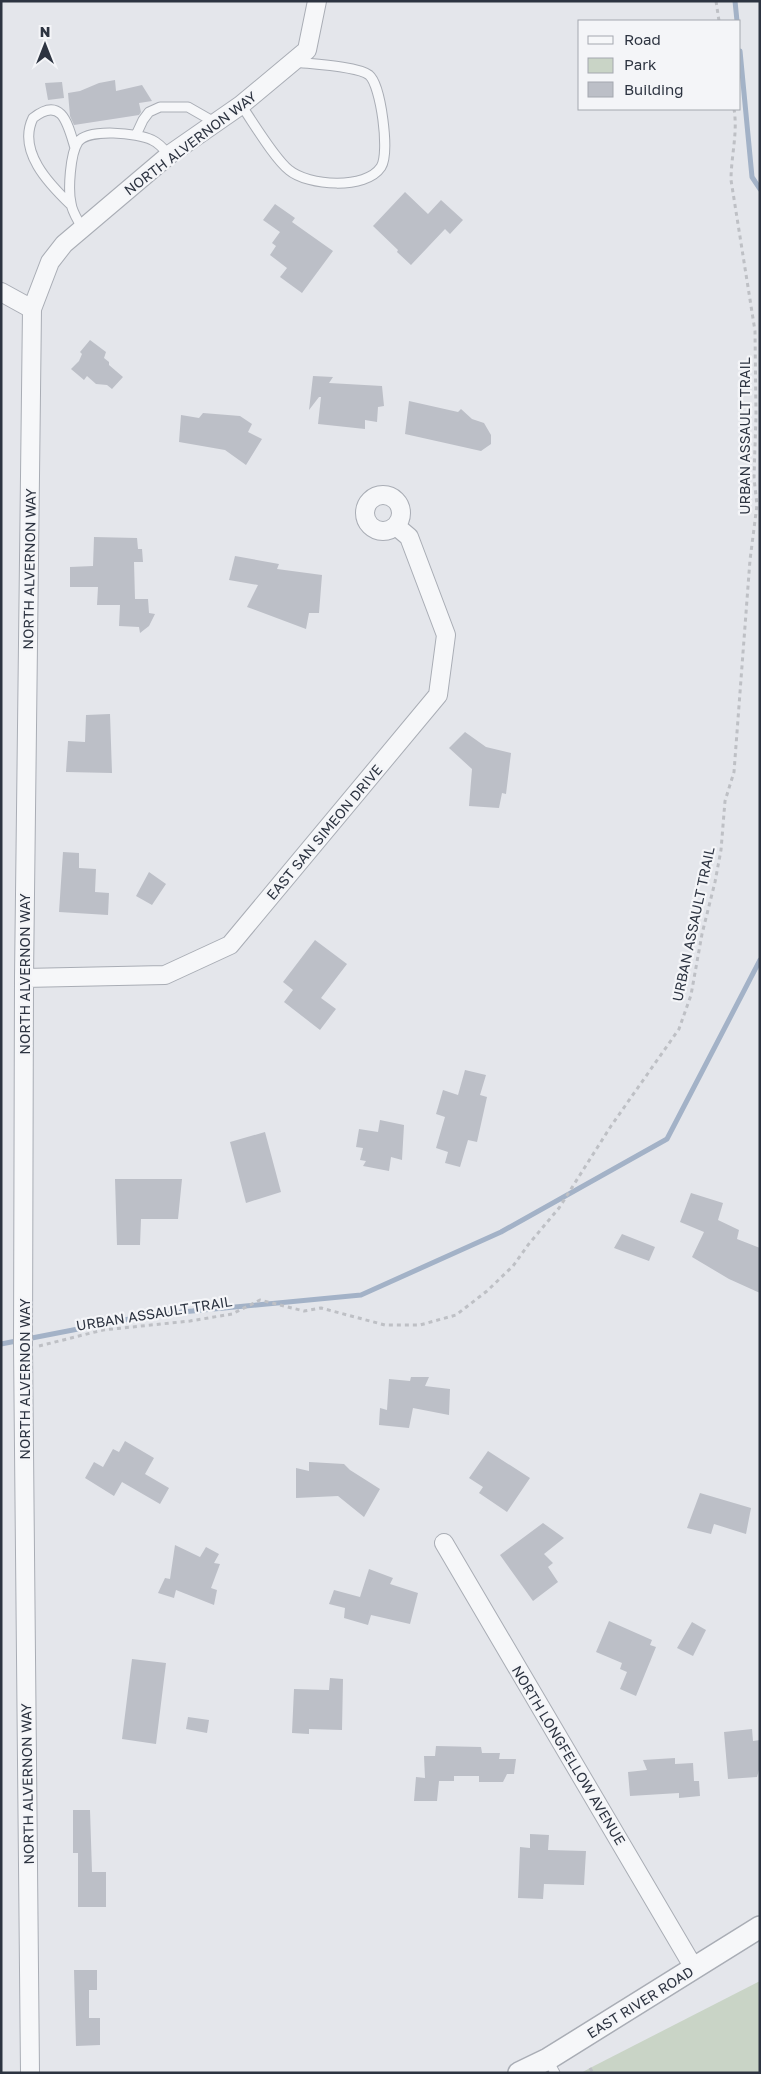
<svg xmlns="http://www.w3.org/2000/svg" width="761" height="2074" font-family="'Golos Text',sans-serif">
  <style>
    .green { fill: #c9d4c6 }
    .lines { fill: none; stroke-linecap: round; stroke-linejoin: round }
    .stream { stroke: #a3b2c7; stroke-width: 5 }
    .building { fill: #bcbfc7 }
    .service-casing { stroke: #a9adb5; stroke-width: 11 }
    .minor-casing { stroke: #a9adb5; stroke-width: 20 }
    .tertiary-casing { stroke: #a9adb5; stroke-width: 24 }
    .path { stroke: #bec0c5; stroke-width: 3; stroke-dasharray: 4 4; stroke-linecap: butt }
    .service { stroke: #f6f7f9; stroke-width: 9 }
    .minor { stroke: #f6f7f9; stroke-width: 18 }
    .tertiary { stroke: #f6f7f9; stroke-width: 21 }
    .labels { text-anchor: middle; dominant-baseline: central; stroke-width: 4.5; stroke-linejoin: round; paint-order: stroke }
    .street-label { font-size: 14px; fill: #2d3441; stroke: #f4f5f8 }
  </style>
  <rect width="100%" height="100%" fill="#e4e6eb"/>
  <path class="green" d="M 760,1981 L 760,2073 L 581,2073 L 590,2068 Z"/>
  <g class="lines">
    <path class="stream" d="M 735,1 L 737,21
      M 740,51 L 752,177 L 760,189
      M 1,1344 L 150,1315 L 361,1295 L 501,1232 L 667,1139 L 760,960"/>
  </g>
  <path class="building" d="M 115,80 L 116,91 L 142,85 L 152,101 L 139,103 L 141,112 L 139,115 L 74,125 L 70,116 L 68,93 L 80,91 L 99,83 Z
    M 62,82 L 64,98 L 48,100 L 45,83 Z
    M 405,192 L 428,214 L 441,200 L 463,220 L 450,234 L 445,229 L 411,265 L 397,252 L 398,250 L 373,226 Z
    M 275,204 L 295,218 L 292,222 L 333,251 L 302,293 L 280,277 L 287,268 L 270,255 L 276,246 L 272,243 L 280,232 L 263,220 Z
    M 90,340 L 106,352 L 104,358 L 109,362 L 109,365 L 123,377 L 112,389 L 107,385 L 96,384 L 87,376 L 84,380 L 71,369 L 79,361 L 82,354 L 80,352 Z
    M 313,376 L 333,377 L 329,383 L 382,386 L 384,406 L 378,407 L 377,422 L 365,420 L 365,429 L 318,424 L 321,397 L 319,397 L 309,410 Z
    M 409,401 L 458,412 L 461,409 L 472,419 L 484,423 L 491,435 L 491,444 L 481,451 L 405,434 Z
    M 203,413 L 240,416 L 252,424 L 248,432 L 262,439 L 246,465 L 225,450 L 179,442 L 181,415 L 199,418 Z
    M 94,537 L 137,538 L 138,549 L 142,549 L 143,562 L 134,562 L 135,599 L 148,599 L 149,613 L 155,614 L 149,626 L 140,633 L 139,627 L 119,626 L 120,605 L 97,605 L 98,587 L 70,587 L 70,567 L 93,566 Z
    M 235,556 L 279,564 L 277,569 L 322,575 L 319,613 L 309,613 L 306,629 L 247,607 L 258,585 L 229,580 Z
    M 110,714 L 112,773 L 66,772 L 68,741 L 85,742 L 86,715 Z
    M 465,732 L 486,747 L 511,753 L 506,794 L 502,793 L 499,808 L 469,806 L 472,769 L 449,748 Z
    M 63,852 L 79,853 L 79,868 L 96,869 L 95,892 L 109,893 L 108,915 L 59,912 Z
    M 149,872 L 166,884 L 152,905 L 136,896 Z
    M 315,940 L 347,964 L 321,998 L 336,1009 L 320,1030 L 284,1002 L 293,990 L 283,982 Z
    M 465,1070 L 486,1075 L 480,1095 L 487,1097 L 477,1142 L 468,1140 L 460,1167 L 445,1163 L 448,1152 L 436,1148 L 445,1117 L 436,1114 L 443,1090 L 458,1095 Z
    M 380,1120 L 404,1125 L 402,1160 L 391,1157 L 389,1171 L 363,1166 L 366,1161 L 360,1160 L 363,1148 L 356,1147 L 359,1129 L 378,1132 Z
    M 265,1132 L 281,1192 L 246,1203 L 230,1142 Z
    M 115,1179 L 182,1179 L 178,1219 L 141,1219 L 140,1245 L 117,1245 Z
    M 691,1193 L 723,1203 L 718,1220 L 739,1230 L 737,1239 L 760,1248 L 760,1293 L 729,1279 L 692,1257 L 704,1232 L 680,1222 Z
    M 622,1234 L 655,1247 L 649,1261 L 614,1248 Z
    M 411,1377 L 429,1377 L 425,1386 L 450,1389 L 449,1415 L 413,1408 L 409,1428 L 379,1425 L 380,1408 L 387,1410 L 389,1379 L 410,1381 Z
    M 125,1441 L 154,1458 L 145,1474 L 169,1488 L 160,1504 L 122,1482 L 114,1496 L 85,1478 L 94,1462 L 103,1467 L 113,1449 L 119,1452 Z
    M 488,1451 L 530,1478 L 507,1512 L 479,1493 L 483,1487 L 469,1478 Z
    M 309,1462 L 344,1464 L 350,1470 L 380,1489 L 364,1517 L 338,1496 L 296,1498 L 296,1468 L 309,1471 Z
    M 700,1493 L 751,1508 L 746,1534 L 714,1524 L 711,1534 L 687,1528 Z
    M 543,1523 L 564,1538 L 544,1554 L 553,1563 L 548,1567 L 558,1582 L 533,1601 L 500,1555 Z
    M 175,1545 L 200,1557 L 206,1547 L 219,1554 L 214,1563 L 220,1564 L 211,1588 L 217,1590 L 214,1605 L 176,1590 L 174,1598 L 158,1593 L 165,1578 L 170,1579 Z
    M 369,1569 L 393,1578 L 390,1584 L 418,1593 L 410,1624 L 371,1615 L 368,1625 L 344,1618 L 345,1608 L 329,1604 L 334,1590 L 360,1597 Z
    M 609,1621 L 652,1640 L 650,1645 L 656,1647 L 636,1696 L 620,1689 L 627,1672 L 620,1669 L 622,1663 L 596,1652 Z
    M 692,1622 L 706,1630 L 693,1656 L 677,1648 Z
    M 132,1659 L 166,1663 L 156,1744 L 122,1739 Z
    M 330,1678 L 343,1679 L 342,1730 L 309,1729 L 309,1734 L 292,1733 L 294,1689 L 329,1690 Z
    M 188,1717 L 209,1720 L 207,1733 L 186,1729 Z
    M 752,1729 L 753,1741 L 760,1740 L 760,1766 L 757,1777 L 728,1779 L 724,1732 Z
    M 436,1746 L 481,1747 L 482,1753 L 500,1753 L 499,1759 L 516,1759 L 514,1774 L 507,1774 L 503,1782 L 479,1782 L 479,1776 L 454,1776 L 454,1781 L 439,1781 L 437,1801 L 414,1801 L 416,1777 L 425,1778 L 424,1756 L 435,1756 Z
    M 675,1758 L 675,1764 L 693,1763 L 694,1781 L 699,1781 L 700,1796 L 679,1798 L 679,1793 L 630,1796 L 628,1772 L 647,1770 L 643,1760 Z
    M 73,1810 L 90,1810 L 92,1872 L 106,1872 L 106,1907 L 78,1907 L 78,1853 L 73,1853 Z
    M 530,1834 L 549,1835 L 548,1850 L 586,1851 L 584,1885 L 544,1884 L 543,1899 L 518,1898 L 520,1847 L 530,1848 Z
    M 74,1970 L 97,1970 L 97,1990 L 89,1990 L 89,2018 L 100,2018 L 100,2045 L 76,2046 Z"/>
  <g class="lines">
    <g class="service-casing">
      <path id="service" d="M 241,105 C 253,122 274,158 289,170 C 308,186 366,190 381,167 C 390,153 381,85 369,75 C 357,66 310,64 294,62
        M 136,135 L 143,120 L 149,112 L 160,107 L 188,107 L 216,123
        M 71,205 C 49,184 17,151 33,118 C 62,95 68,125 75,148
        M 82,228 C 78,220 72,212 71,203 C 68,190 70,154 78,142 C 88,128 138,133 152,140 C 159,143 164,149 169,155
        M 548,2060 L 555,2073"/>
    </g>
    <g class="minor-casing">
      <path id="minor" d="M 1,292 L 32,309
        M365 513a18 18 0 1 1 36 0a18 18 0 1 1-36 0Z
        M 24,978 L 165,975 L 230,945 L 438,695 L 446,635 L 409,537 L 396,526
        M 444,1543 L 694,1968
        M 30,2073 L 23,1345 L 24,978 L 32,309 L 50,262 L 64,244 L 169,155 L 241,105 L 307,50 L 317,1"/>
    </g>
    <g class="tertiary-casing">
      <path id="tertiary" d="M 519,2073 L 548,2059 L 760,1927"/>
    </g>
    <path class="path" d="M 716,1 L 719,21
      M 39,1346 L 103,1330 L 190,1321 L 232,1314 L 260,1300 L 304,1311 L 321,1308 L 385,1325 L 420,1325 L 456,1315 L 487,1291 L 513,1266 L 528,1245 L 559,1208 L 611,1126 L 679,1029 L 691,995 L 702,934 L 715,882 L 721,850 L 725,801 L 734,772 L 750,560 L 757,505 L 754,478 L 756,416 L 755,331 L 731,180 C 731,156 738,133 734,109
      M 590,2068 L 593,2073"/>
    <use href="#service" class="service"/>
    <use href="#minor" class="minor"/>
    <use href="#tertiary" class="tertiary"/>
  </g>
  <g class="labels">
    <g class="street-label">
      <text transform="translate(190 143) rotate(-37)">NORTH ALVERNON WAY</text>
      <text transform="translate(744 436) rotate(-90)">URBAN ASSAULT TRAIL</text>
      <text transform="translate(29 569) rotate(-89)">NORTH ALVERNON WAY</text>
      <text transform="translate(324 832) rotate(-50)">EAST SAN SIMEON DRIVE</text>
      <text transform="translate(693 924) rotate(-78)">URBAN ASSAULT TRAIL</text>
      <text transform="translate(24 974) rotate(-90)">NORTH ALVERNON WAY</text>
      <text transform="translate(154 1313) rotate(-9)">URBAN ASSAULT TRAIL</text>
      <text transform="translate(24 1379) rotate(-90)">NORTH ALVERNON WAY</text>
      <text transform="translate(569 1755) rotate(59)">NORTH LONGFELLOW AVENUE</text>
      <text transform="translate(27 1784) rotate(-91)">NORTH ALVERNON WAY</text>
      <text transform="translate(640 2002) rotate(-32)">EAST RIVER ROAD</text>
    </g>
  </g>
  <rect width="761" height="2074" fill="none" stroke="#2d3441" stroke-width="5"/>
  <rect x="578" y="20" width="162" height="90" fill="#f4f5f8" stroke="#a4a8af"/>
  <rect x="588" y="36" width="25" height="8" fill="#f6f7f9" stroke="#a4a8af"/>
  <text x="624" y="45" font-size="15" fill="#2d3441">Road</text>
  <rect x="588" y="58" width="25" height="15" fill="#c9d4c6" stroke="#a4a8af"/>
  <text x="624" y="70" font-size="15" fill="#2d3441">Park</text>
  <rect x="588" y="82" width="25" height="15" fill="#bcbfc7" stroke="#a4a8af"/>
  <text x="624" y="95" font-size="15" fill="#2d3441">Building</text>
  <g transform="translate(45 45)" stroke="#f4f5f8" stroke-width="4" paint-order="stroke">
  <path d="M0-4L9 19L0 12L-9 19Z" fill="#2d3441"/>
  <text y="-8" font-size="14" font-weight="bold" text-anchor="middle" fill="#2d3441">N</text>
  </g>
</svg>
